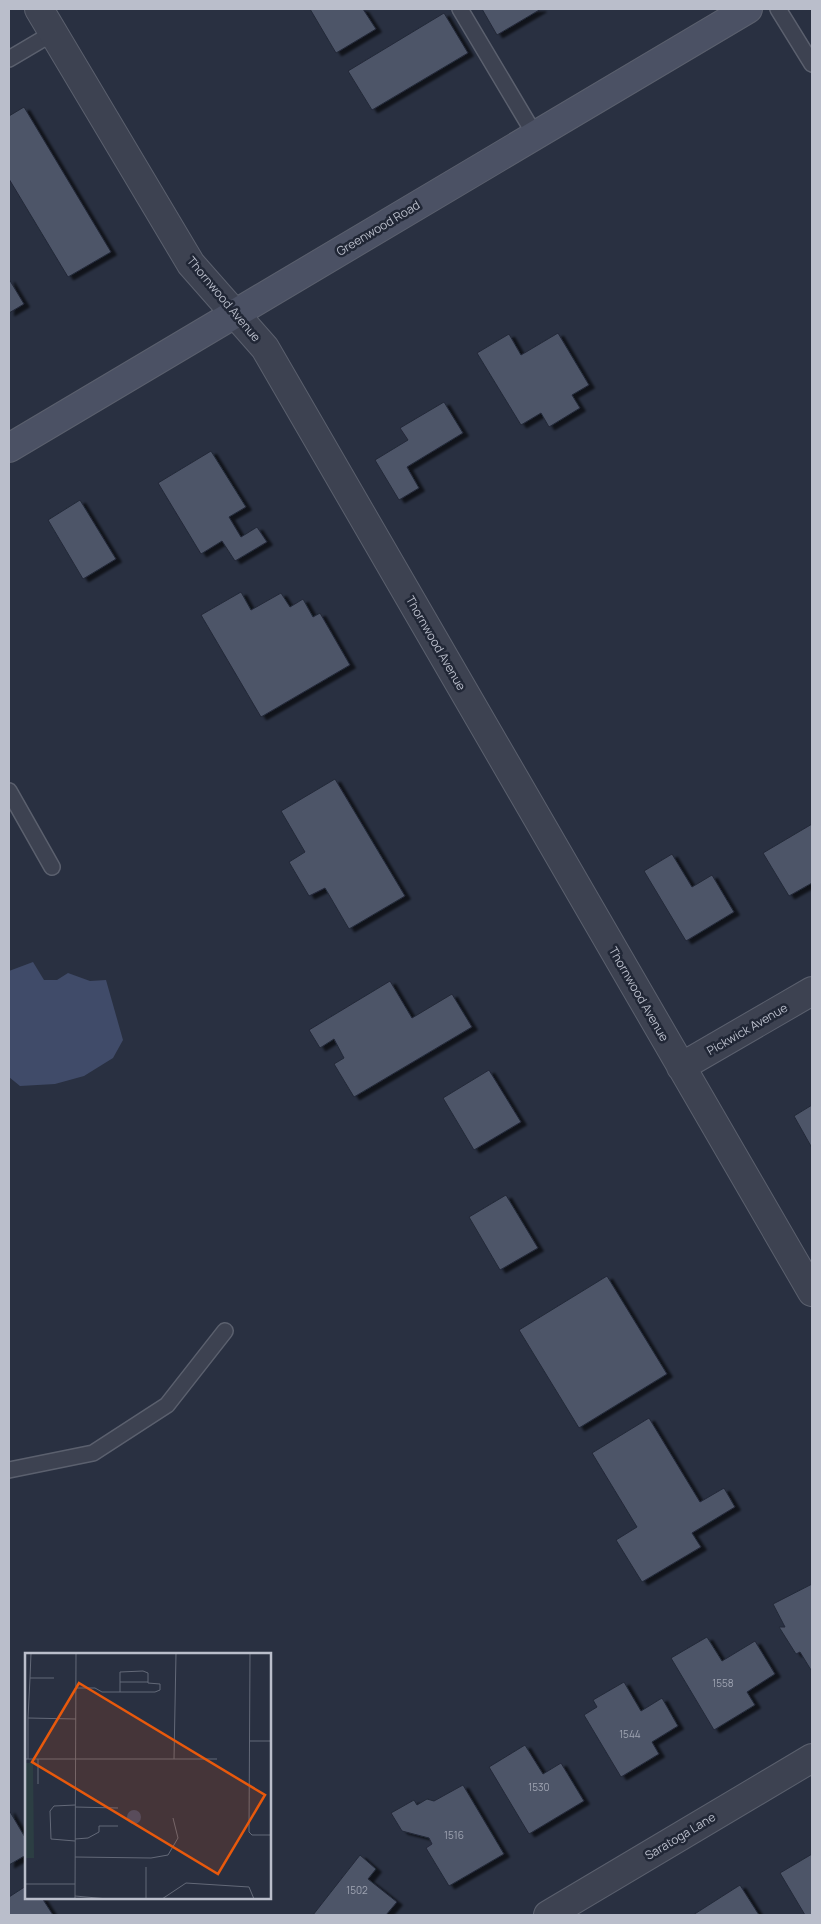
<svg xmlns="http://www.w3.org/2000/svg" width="821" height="1924" font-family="Manrope,sans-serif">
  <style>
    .water { fill: #404b69 }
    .building { fill: #4d5468; stroke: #232938; filter: url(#shadow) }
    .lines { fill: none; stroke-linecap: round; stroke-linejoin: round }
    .lane-casing { stroke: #5b606e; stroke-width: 18 }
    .street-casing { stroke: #5b606e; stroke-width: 30 }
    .secondary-casing { stroke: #5b606e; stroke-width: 30 }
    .lane { stroke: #3d4251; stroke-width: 15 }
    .street { stroke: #3d4251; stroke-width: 28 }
    .secondary { stroke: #4b5164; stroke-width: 28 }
    .labels { text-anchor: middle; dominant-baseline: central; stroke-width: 5; stroke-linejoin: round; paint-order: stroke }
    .number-label { font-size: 10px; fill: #9fa4b2 }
    .street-label { font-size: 12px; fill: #babecb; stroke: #212736 }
    .inset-road { fill: none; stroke: #636978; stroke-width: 1 }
    .view { fill: #e8590c; fill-opacity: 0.15; stroke: #e8590c; stroke-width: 2.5 }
    .inset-edge { fill: none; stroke: #babecb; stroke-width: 2.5 }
  </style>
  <defs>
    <filter id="shadow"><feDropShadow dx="5.5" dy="3" stdDeviation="1" flood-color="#0009"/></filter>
  </defs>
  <rect width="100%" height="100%" fill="#293041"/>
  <path class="water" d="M 33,962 L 44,980 L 57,980 L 68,973 L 90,981 L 106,980 L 123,1040 L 113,1058 L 84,1076 L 55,1084 L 20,1086 L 9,1077 L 9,971 Z"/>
  <path class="building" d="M 310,9 L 363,9 L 376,29 L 336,53 Z
    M 482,9 L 541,9 L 497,35 Z
    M 444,13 L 468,53 L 372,110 L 348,71 Z
    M 24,107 L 111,252 L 68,277 L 9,179 L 9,116 Z
    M 9,279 L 24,304 L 9,313 Z
    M 558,333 L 589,385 L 572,395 L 580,408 L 549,427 L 541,413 L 521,425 L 477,353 L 509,334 L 521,355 Z
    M 444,402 L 463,433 L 407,467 L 419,488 L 399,500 L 375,460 L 408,440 L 400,428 Z
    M 211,451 L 246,507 L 229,517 L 241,537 L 257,527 L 267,542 L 235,561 L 222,541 L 201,554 L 158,483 Z
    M 80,500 L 116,559 L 83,579 L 48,520 Z
    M 241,592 L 251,610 L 281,593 L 290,607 L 303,599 L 313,617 L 320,613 L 350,665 L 261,717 L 201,615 Z
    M 335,779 L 405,896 L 349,929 L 325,888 L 309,896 L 289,862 L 305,852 L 281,811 Z
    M 812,824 L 812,883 L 789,896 L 763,853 Z
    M 672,854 L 692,887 L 712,875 L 734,912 L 686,941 L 644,871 Z
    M 390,981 L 412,1018 L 452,994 L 472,1027 L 354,1097 L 334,1064 L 344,1058 L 334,1039 L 320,1048 L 309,1030 Z
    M 489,1070 L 521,1122 L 474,1150 L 443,1098 Z
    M 812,1105 L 812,1148 L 794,1116 Z
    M 506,1195 L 538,1248 L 500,1270 L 469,1217 Z
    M 607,1276 L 667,1374 L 579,1428 L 519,1330 Z
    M 649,1418 L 700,1502 L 724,1488 L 735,1507 L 692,1533 L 701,1547 L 642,1582 L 616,1540 L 637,1527 L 592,1453 Z
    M 812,1584 L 812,1669 L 811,1670 L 800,1652 L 796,1654 L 779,1627 L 785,1627 L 773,1604 Z
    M 707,1637 L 722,1661 L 755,1641 L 775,1674 L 747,1692 L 755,1705 L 714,1730 L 671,1658 Z
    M 624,1682 L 641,1711 L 662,1698 L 678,1726 L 652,1742 L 659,1754 L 621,1777 L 584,1715 L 597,1707 L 593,1700 Z
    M 525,1745 L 543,1774 L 561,1763 L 584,1801 L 529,1834 L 489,1767 Z
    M 463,1785 L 504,1854 L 449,1886 L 426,1848 L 432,1844 L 429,1838 L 402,1831 L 391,1813 L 414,1800 L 417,1805 L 427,1799 L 434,1801 Z
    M 9,1810 L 26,1839 L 26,1855 L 9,1865 Z
    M 812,1854 L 812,1915 L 805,1915 L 780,1873 Z
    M 360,1855 L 376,1869 L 368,1879 L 397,1902 L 386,1915 L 313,1915 Z
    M 740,1885 L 759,1915 L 693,1915 Z
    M 26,1886 L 26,1898 L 42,1898 L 53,1915 L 9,1915 L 9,1897 Z"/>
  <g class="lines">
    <g class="lane-casing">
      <path id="lane" d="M 460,9 L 535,135
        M 778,9 L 812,64
        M 9,59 L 53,33
        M 9,791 L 52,867
        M 9,1470 L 93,1453 L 167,1405 L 225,1331"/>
    </g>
    <g class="street-casing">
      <path id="street" d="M 39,9 L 191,264 L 265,348 L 812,1292
        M 681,1067 L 812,991
        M 548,1915 L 812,1758"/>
    </g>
    <g class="secondary-casing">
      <path id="secondary" d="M 9,448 L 748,9"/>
    </g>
    <use href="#lane" class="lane"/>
    <use href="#street" class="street"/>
    <use href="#secondary" class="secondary"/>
  </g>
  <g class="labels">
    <g class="number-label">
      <text x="723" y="1683">1558</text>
      <text x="630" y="1734">1544</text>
      <text x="539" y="1787">1530</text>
      <text x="454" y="1835">1516</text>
      <text x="357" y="1890">1502</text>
    </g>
    <g class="street-label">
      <text transform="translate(378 228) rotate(-31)">Greenwood Road</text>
      <text transform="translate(224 299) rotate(50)">Thornwood Avenue</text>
      <text transform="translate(436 643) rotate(60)">Thornwood Avenue</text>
      <text transform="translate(639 994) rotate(60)">Thornwood Avenue</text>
      <text transform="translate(747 1029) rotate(-30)">Pickwick Avenue</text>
      <text transform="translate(680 1836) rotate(-31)">Saratoga Lane</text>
    </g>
  </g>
  <g transform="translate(25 1653)">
    <rect width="246" height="246" fill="#293041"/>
    <path d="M 0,110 L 8,110 L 9,205 L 0,205 Z" fill="#2c3e43"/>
    <path d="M102 164a7 7 0 1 1 14 0a7 7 0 1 1-14 0Z" fill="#404b69"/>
    <path class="inset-road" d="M 6,0 L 5,25 L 29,25M 225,0 L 224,179 L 227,182 L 247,182M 5,25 L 3,65 L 51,66M 95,29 L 123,29M 51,35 L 70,35 L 77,39 L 130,39 L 135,37 L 135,31 L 123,30 L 123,20 L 118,18 L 95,19 L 95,39M 3,65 L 3,106M 224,88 L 247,88M 0,106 L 192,106M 149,106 L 151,0M 13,131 L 13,106M 50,154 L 93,155M 50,186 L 63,185 L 74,179 L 74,173 L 93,173M 50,188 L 26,186 L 25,158 L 29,153 L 50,152M 50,204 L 126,205 L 143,202 L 153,185 L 148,165M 121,214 L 121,246M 0,231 L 50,231M 50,243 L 83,246M 50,246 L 51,0M 137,246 L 161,230 L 224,234 L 229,246"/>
    <path class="view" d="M 54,30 L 240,142 L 193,221 L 7,109 Z"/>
    <rect width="246" height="246" class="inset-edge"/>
  </g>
  <rect width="821" height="1924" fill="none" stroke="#babecb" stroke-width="20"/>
</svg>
